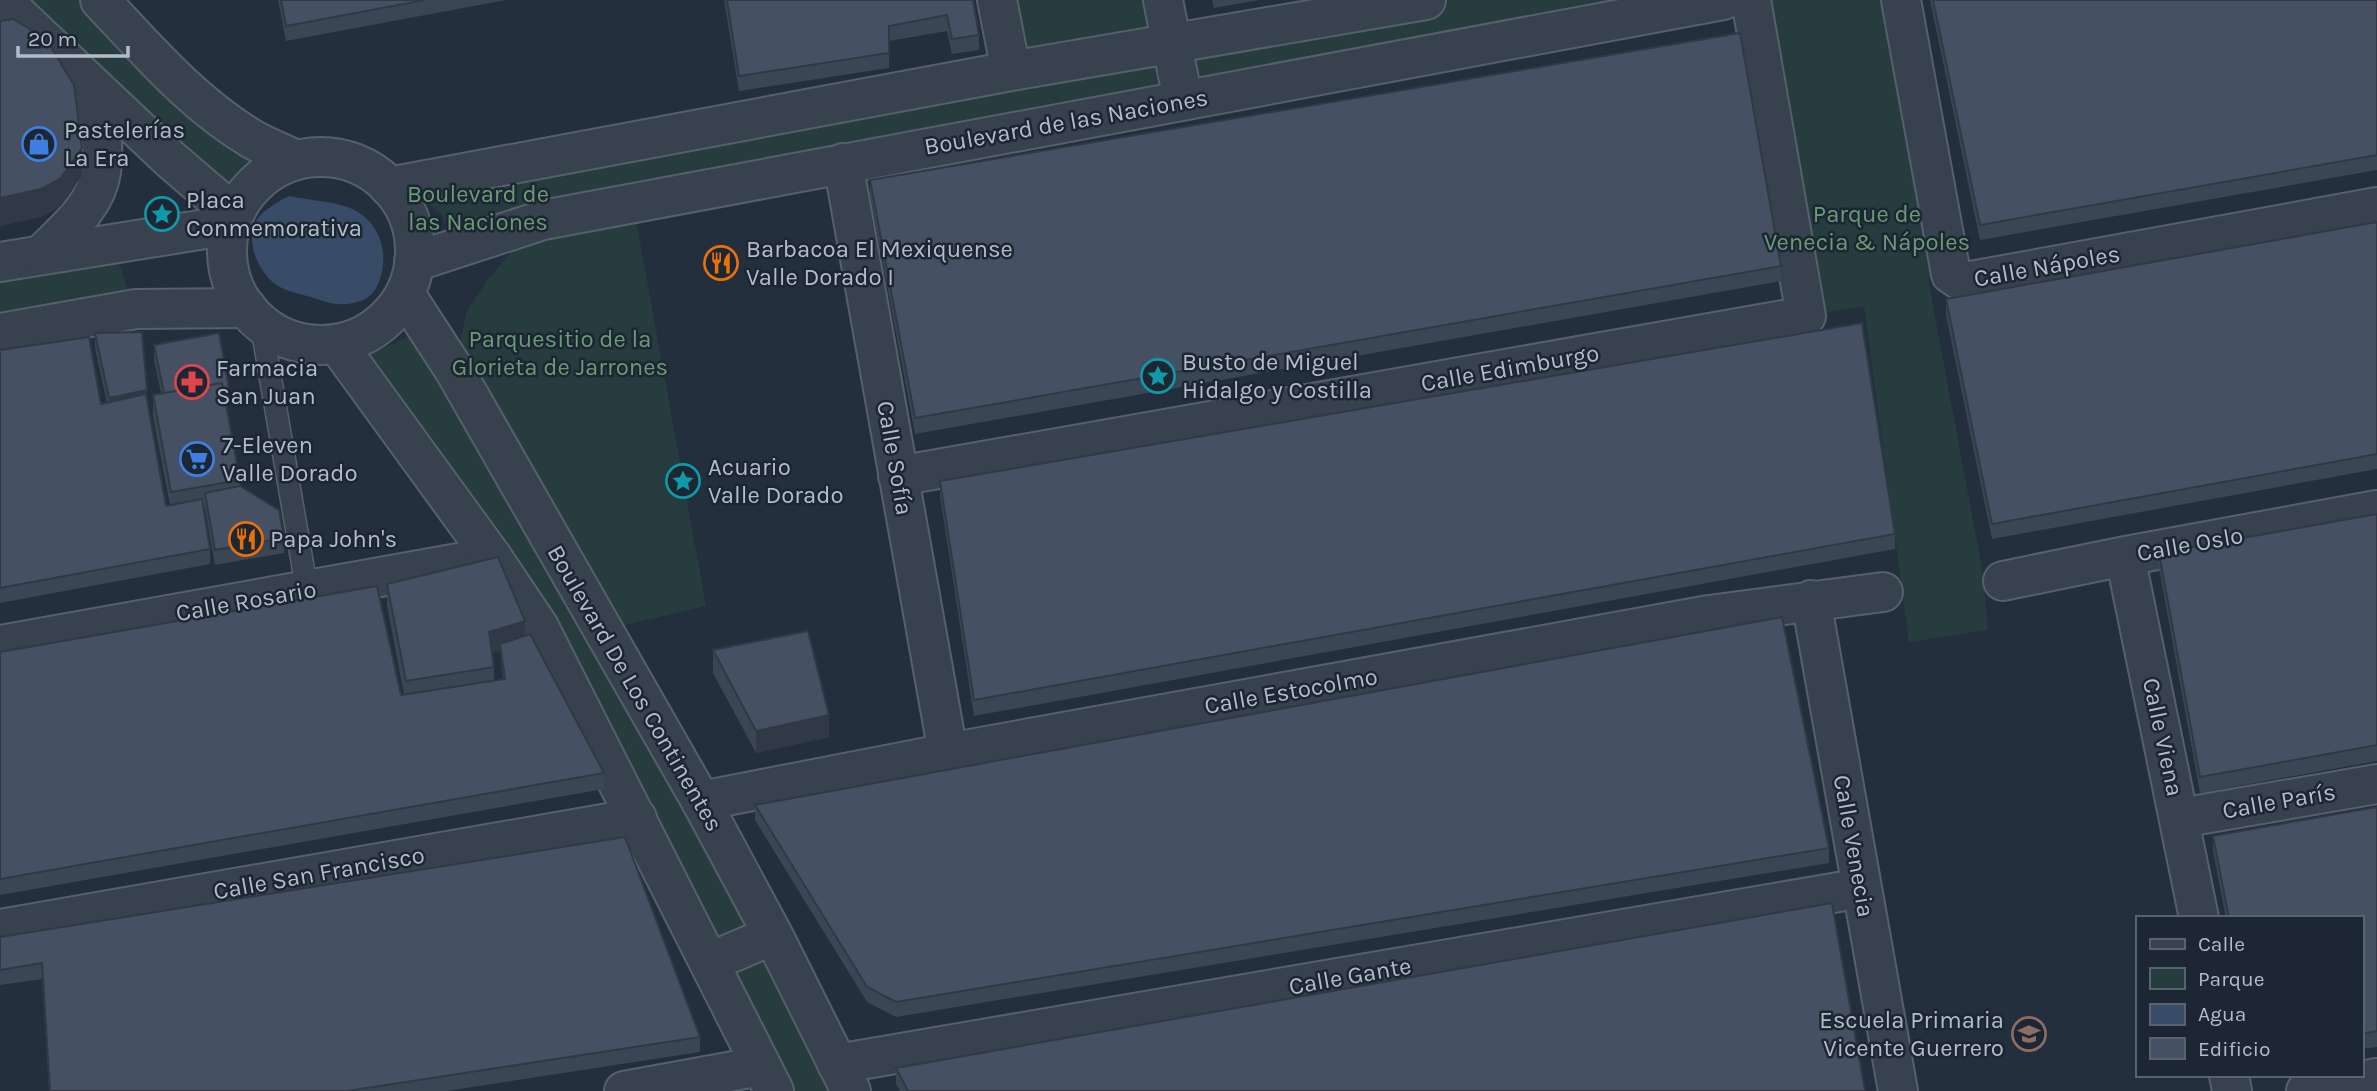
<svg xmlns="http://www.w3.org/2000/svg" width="2377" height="1091" font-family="Karla,sans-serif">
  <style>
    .green { fill: #263c3f }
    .water { fill: #394c67 }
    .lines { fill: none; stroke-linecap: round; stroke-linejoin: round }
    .service-casing { stroke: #565f6c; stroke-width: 24 }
    .minor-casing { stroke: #565f6c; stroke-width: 42 }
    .tertiary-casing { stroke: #565f6c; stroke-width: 42 }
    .service { stroke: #38414e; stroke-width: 21 }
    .minor { stroke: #38414e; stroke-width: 38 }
    .tertiary { stroke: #38414e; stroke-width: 38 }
    .wall { fill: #3b4654; fill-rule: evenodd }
    .shaded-wall { fill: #303945 }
    .building { fill: #455162; stroke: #303945; stroke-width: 2 }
    .labels { text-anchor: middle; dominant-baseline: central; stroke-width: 5; stroke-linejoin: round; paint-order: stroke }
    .street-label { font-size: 24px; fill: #b4bcc9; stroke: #1d2633 }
    .poi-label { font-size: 24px; fill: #b4bcc9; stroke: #1d2633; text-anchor: start }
    .park-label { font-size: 24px; fill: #6b9a76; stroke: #1d2633 }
  </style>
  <rect width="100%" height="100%" fill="#242f3e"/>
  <path class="green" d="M 5,0 L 94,0 L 161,77 L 260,165 L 247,182 L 223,203 Z
    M 1001,0 L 1162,0 L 1171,43 L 1426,0 L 1723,0 L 633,203 L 706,606 L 604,630 L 851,1091 L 774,1091 L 350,348 L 381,349 L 408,337 L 415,316 L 455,370 L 466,313 L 486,282 L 516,246 L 453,248 L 442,214 L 407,189 L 1011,71 Z
    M 1751,0 L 1901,0 L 1951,274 L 1928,279 L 1982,568 L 1988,630 L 1909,642 L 1864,306 L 1806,316 Z
    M 115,249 L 133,307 L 0,330 L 0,267 Z"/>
  <path class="water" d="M 289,196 C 308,200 329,201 347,207 C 374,216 388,244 382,271 C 379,286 373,298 357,302 C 340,307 327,303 311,297 C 301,294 289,292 280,287 C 259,276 243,239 258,218 C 266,208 278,202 289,196 Z"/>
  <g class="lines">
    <g class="service-casing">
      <path id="service" d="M 261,323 L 307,590"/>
    </g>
    <g class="minor-casing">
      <path id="minor" d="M 997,0 L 1011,71
        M 1163,0 L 1183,100
        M 1901,0 L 1951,274 L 1960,280 L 1971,281 L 2377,207
        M 843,163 L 948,753
        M 389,187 L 1011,71 L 1426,0
        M 0,262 L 230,225
        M 414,262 L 543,220 L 1723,0
        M 0,333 L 136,309 L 247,308
        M 898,476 L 1806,316 L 1751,0
        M 2125,556 L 2199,918
        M 2003,581 L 2125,556 L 2377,510
        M 1811,600 L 1898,1091
        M 0,645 L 492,557
        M 701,801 L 948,753 L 1709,615 L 1883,592
        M 2180,818 L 2377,784
        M 0,929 L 637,818
        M 837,1064 L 1862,888
        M 2229,1075 L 2232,1091
        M 624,1091 L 761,1066
        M 2306,1091 L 2377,1078"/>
    </g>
    <g class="tertiary-casing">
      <path id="tertiary" d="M 2,0 L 170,159 L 234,214
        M 100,0 C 148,51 192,103 252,139 C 266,147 282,153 296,160
        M227 251a94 94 0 1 1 188 0a94 94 0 1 1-188 0Z
        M 41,255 C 64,232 96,207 101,172 C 106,144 97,113 92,86
        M 405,294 L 455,371 L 701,801 L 773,935 L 851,1091
        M 337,344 L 492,557 L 539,627 L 774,1091
        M 710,962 L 773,935"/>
    </g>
    <use href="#service" class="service"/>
    <use href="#minor" class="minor"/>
    <use href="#tertiary" class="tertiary"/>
  </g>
  <path class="wall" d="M 278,0 L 506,0 L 286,41 Z
    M 724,0 L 973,0 L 979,35 L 979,50 L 952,54 L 947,31 L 889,41 L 889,68 L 739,91 Z
    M 1212,0 L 1260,0 L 1214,8 Z
    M 1930,0 L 2377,0 L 2377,170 L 1980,240 Z
    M 870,180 L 1781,266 L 1781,281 L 915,434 L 870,195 Z
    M 2377,222 L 2377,469 L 1992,539 L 1946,315 L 1946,299 Z
    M 95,333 L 147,403 L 166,506 L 170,505 L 153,417 L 153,395 L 161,393 L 154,360 L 154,345 L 229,388 L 229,403 L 226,403 L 240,480 L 240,486 L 284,538 L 284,553 L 215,565 L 205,508 L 204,508 L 210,549 L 210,564 L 0,603 L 0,350 L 101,404 L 107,403 L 95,348 Z
    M 940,481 L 1895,534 L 1895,549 L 974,716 L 940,496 Z
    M 2377,514 L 2377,761 L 2200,793 L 2159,568 L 2159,553 Z
    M 387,584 L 525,635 L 604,773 L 604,789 L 0,895 L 0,652 L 404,694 L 387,606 ZM 500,651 L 503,679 L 494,681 L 494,667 L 492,653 Z
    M 713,650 L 829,737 L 756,753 L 713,673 Z
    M 755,805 L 1829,848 L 1829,863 L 896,1017 L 867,1002 L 755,820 Z
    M 2377,807 L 2377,1047 L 2361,1049 L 2361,918 L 2226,918 L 2213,851 L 2213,836 Z
    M 0,937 L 700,1037 L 700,1052 L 447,1091 L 49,1091 L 42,979 L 0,985 Z
    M 896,1068 L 1865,1091 L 900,1091 L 896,1084 Z"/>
  <path class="shaded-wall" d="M 82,148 L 82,176 L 60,207 L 41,217 L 0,226 L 0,198 Z
    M 147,390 L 147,405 L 109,414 L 109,398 Z
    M 525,621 L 525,643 L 500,644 L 500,651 L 489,654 L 489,632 Z
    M 829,715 L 829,737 L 756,753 L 756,731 Z"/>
  <path class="building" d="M 281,0 L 425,0 L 286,26 Z
    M 727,0 L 973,0 L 979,35 L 952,39 L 947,15 L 889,26 L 889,53 L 739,76 Z
    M 1933,0 L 2377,0 L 2377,155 L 1980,225 Z
    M 13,19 L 46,39 L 74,85 L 82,148 L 60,179 L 41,189 L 0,198 L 0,21 Z
    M 1740,33 L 1781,266 L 915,418 L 870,180 Z
    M 2377,222 L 2377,454 L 1992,524 L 1946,299 Z
    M 1862,323 L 1895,534 L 974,700 L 940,481 Z
    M 142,332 L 147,390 L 109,398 L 95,333 Z
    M 219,333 L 229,388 L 223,389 L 222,383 L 164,393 L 154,345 Z
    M 89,337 L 101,404 L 146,394 L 166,506 L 202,499 L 210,549 L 0,588 L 0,350 Z
    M 222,383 L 240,480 L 171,492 L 153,395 Z
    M 240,486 L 279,510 L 284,538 L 215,550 L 205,493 Z
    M 2377,514 L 2377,745 L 2200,777 L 2159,553 Z
    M 498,557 L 525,621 L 489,632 L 494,667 L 406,681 L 387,584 Z
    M 377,586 L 401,695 L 505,679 L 500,644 L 530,634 L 604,773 L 0,879 L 0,652 Z
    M 1782,617 L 1829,848 L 896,1002 L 867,987 L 755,805 Z
    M 808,631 L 829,715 L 756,731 L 713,650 Z
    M 2377,807 L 2377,1031 L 2361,1034 L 2361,918 L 2229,918 L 2213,836 Z
    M 625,837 L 700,1037 L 347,1091 L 50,1091 L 42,963 L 0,970 L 0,937 Z
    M 1832,903 L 1865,1091 L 908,1091 L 896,1068 Z"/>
  <defs>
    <g id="shop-ring" transform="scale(1.75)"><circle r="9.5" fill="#1d2633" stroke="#3f7fe0" stroke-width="1.5"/><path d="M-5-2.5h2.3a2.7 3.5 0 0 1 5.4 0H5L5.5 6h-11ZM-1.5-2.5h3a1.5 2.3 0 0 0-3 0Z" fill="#3f7fe0"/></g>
    <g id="sight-ring" transform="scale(1.75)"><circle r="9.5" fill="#1d2633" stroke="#0f9aa8" stroke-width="1.5"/><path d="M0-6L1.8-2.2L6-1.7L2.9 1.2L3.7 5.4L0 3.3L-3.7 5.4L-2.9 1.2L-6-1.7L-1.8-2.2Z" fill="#0f9aa8"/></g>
    <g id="restaurant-ring" transform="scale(1.75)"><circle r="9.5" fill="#1d2633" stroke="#e8710a" stroke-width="1.5"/><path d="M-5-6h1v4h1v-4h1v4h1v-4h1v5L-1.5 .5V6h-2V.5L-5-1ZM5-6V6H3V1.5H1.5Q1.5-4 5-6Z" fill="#e8710a"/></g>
    <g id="pharmacy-ring" transform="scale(1.75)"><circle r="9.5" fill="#1d2633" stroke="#e0444e" stroke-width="1.5"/><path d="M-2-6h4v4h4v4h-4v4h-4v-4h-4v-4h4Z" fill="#e0444e"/></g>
    <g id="supermarket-ring" transform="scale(1.75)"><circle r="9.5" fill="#1d2633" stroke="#3f7fe0" stroke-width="1.5"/><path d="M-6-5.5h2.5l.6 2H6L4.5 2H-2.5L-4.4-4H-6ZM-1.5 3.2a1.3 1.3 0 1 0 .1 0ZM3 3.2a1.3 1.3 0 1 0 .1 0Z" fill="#3f7fe0"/></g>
    <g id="school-ring" transform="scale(1.75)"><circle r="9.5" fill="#1d2633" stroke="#8d6e63" stroke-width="1.5"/><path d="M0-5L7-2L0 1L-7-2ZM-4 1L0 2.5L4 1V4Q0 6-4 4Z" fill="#8d6e63"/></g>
  </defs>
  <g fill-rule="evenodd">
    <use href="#shop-ring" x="39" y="144"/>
    <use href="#sight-ring" x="162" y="214"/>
    <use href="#restaurant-ring" x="721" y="263"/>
    <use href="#sight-ring" x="1158" y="376"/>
    <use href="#pharmacy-ring" x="192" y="382"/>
    <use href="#supermarket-ring" x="197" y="459"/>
    <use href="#sight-ring" x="683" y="481"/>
    <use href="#restaurant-ring" x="246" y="539"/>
    <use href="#school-ring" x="2029" y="1034"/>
  </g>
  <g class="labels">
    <g class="street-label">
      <text transform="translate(1066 122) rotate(-10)">Boulevard de las Naciones</text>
      <text transform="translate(2047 266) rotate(-10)">Calle Nápoles</text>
      <text transform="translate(1510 368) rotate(-10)">Calle Edimburgo</text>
      <text transform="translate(895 458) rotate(80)">Calle Sofía</text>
      <text transform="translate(2190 544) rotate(-10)">Calle Oslo</text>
      <text transform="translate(246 601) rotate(-10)">Calle Rosario</text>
      <text transform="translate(635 688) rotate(60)">Boulevard De Los Continentes</text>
      <text transform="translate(1291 691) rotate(-10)">Calle Estocolmo</text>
      <text transform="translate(2163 737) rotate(78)">Calle Viena</text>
      <text transform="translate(2279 801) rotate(-10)">Calle París</text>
      <text transform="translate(1854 846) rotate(80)">Calle Venecia</text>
      <text transform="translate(319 873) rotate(-10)">Calle San Francisco</text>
      <text transform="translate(1350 976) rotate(-10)">Calle Gante</text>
    </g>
    <g class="poi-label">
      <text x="64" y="130">Pastelerías<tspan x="64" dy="28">La Era</tspan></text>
      <text x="186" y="200">Placa<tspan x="186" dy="28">Conmemorativa</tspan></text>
      <text x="746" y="249">Barbacoa El Mexiquense<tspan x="746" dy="28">Valle Dorado I</tspan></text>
      <text x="1182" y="362">Busto de Miguel<tspan x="1182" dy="28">Hidalgo y Costilla</tspan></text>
      <text x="216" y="368">Farmacia<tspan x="216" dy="28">San Juan</tspan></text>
      <text x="222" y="445">7-Eleven<tspan x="222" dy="28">Valle Dorado</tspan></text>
      <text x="708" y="467">Acuario<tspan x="708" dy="28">Valle Dorado</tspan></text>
      <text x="270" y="539">Papa John's</text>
      <text x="2004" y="1020" text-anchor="end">Escuela Primaria<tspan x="2004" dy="28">Vicente Guerrero</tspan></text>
    </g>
    <g class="park-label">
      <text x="478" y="194">Boulevard de<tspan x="478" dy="28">las Naciones</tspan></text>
      <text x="1867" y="214">Parque de<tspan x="1867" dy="28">Venecia &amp; Nápoles</tspan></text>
      <text x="560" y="339">Parquesitio de la<tspan x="560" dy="28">Glorieta de Jarrones</tspan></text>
    </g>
  </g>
  <rect x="2136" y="916" width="228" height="161" fill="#1d2633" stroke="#59626f" stroke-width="2"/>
  <rect x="2150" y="939" width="35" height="10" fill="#38414e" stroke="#59626f" stroke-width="2"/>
  <text x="2198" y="951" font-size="21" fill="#b4bcc9">Calle</text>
  <rect x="2150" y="968" width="35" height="21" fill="#263c3f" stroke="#59626f" stroke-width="2"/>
  <text x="2198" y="986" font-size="21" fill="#b4bcc9">Parque</text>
  <rect x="2150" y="1004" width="35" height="21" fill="#394c67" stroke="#59626f" stroke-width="2"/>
  <text x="2198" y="1021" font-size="21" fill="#b4bcc9">Agua</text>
  <rect x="2150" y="1038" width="35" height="21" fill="#455162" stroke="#59626f" stroke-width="2"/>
  <text x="2198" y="1056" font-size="21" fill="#b4bcc9">Edificio</text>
  <path d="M18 46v10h110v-10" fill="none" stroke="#b4bcc9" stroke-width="3.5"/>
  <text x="28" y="46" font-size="21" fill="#b4bcc9" stroke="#1d2633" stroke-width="5" paint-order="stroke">20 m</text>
</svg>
